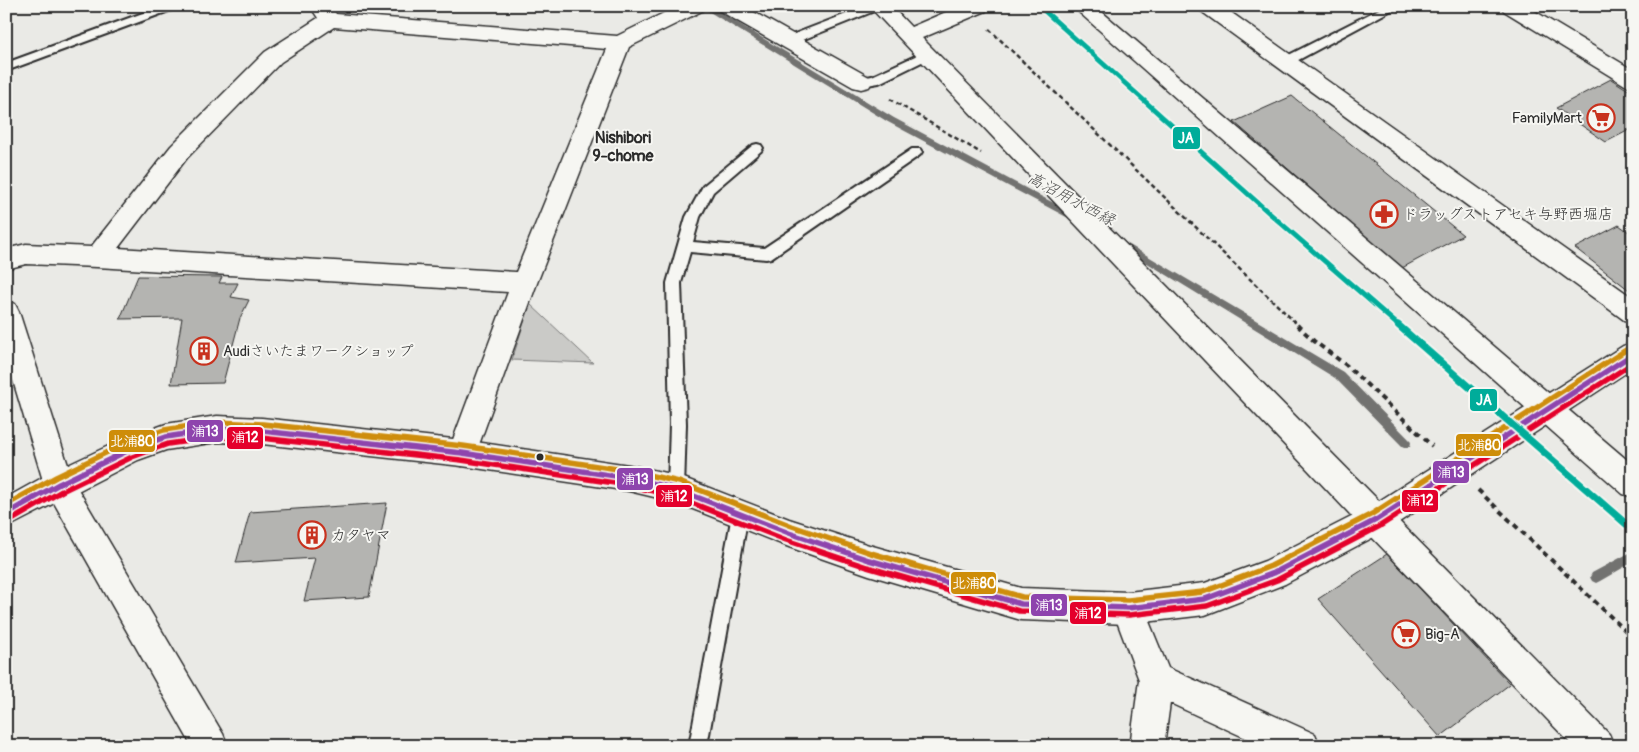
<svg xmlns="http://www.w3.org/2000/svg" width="1639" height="752" font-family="Pangolin,'Klee One',sans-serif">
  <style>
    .green { fill: #cacac7; stroke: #7a7a79 }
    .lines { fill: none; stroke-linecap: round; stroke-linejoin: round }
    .stream { fill: #727270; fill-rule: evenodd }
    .building { fill: #b4b4b1; stroke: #2b2b2b }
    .service-casing { stroke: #2b2b2b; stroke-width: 4 }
    .minor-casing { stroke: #2b2b2b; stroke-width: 3 }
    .secondary-casing { stroke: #2b2b2b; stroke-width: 3 }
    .primary-casing { stroke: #2b2b2b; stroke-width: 3 }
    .path-far1 { stroke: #2b2b2b; stroke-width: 2.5; stroke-dasharray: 4.5 3; stroke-linecap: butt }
    .path { stroke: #2b2b2b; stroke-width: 4; stroke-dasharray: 5.5 4.5; stroke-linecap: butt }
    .service { fill: #f6f6f2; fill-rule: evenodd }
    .minor { fill: #f6f6f2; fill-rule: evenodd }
    .secondary { fill: #f6f6f2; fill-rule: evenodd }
    .primary { fill: #f6f6f2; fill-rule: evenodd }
    .bus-1-casing { stroke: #f6f6f2; stroke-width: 9 }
    .bus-2-casing { stroke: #f6f6f2; stroke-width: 9 }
    .bus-3-casing { stroke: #f6f6f2; stroke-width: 9 }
    .bus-1 { stroke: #8e44ad; stroke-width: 5.5 }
    .bus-2 { stroke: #e4002b; stroke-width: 5.5 }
    .bus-3 { stroke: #ce8d09; stroke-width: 5.5 }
    .rail-1-far1-casing { stroke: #f6f6f2; stroke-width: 8 }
    .rail-1-casing { stroke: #f6f6f2; stroke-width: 11 }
    .rail-1-far1 { stroke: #00ac9a; stroke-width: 5 }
    .rail-1 { stroke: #00ac9a; stroke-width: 7 }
    .bus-dot { fill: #2b2b2b; stroke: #f6f6f2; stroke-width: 2 }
    .labels { text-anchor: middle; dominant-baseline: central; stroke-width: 4; stroke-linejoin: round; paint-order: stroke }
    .poi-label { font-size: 15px; fill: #2b2b2b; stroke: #f6f6f2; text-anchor: start }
    .neighbourhood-label { font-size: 16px; font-weight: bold; fill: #2b2b2b; stroke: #f6f6f2 }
    .water-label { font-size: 16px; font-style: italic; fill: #545453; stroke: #f6f6f2 }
    .line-badge { stroke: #f6f6f2; stroke-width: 2 }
    .badge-label { font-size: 14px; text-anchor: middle; font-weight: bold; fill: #fff }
  </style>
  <rect width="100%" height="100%" fill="#eaeae6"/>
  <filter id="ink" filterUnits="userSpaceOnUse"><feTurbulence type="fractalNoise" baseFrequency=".02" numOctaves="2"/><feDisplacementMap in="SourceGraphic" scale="10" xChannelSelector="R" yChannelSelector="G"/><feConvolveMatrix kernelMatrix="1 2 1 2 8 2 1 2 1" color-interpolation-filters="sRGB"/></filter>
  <g filter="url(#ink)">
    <path class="green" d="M 530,304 L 593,363 L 512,360 Z"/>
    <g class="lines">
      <path class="stream" d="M 700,6 L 710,6 L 894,118 L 1080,217 L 1081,219 L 1080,221 L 1074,221 L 888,122 Z
        M 1116,237 L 1343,372 L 1410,440 L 1411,443 L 1410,446 L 1406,448 L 1402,446 L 1335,378 L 1113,242 L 1111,240 L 1113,238 Z
        M 1633,551 L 1633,562 L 1600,581 L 1596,583 L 1592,581 L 1590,577 L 1592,573 Z"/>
    </g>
    <path class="building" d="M 1611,79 L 1633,93 L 1633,128 L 1606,142 L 1556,108 Z
      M 1292,96 L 1463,235 L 1402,268 L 1234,122 Z
      M 1619,225 L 1633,235 L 1633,293 L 1575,248 Z
      M 138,276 L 222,277 L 219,283 L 238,283 L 231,297 L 249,300 L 240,318 L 223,383 L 171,384 L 182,318 L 120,319 Z
      M 387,503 L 369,597 L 304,601 L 315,558 L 236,563 L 250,512 Z
      M 1387,554 L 1510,684 L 1440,737 L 1318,599 Z"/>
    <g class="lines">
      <g class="service-casing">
        <path id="service" d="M 162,6 L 178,6 L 177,8 L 6,71 L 6,63 Z
          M 867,6 L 883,6 L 882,8 L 792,44 L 788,45 L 782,41 L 784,38 Z
          M 1385,6 L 1399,6 L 1289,65 L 1285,66 L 1279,62 L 1281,59 Z
          M 926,51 L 930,52 L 932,55 L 930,58 L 879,83 L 861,86 L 855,82 L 857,79 L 872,76 Z
          M 757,144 L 761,145 L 763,148 L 761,151 L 713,192 L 700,217 L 693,242 L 764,248 L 912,149 L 920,149 L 922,152 L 920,155 L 771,258 L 766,259 L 690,252 L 681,283 L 686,424 L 684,489 L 682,494 L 676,496 L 670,494 L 668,489 L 670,424 L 667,283 L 686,217 L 703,186 L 753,145 Z
          M 740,507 L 746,510 L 748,515 L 707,746 L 689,746 L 732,515 L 734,510 Z"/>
      </g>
      <g class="minor-casing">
        <path id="minor" d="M 310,6 L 331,6 L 336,14 L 617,36 L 678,6 L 705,6 L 702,11 L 629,47 L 537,283 L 476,453 L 472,462 L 462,466 L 452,462 L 448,453 L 508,292 L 97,267 L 26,264 L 6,269 L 6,249 L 26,244 L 91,247 L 171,146 L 265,52 L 318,18 ZM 334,27 L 607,49 L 516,272 L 118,248 L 187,158 L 281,62 Z
          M 717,6 L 743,6 L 869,77 L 872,82 L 869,87 L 861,89 L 853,87 L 720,11 Z
          M 869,6 L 891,6 L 911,27 L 960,6 L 989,6 L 986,11 L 922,38 L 1609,734 L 1614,746 L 1573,746 L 1365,530 Z
          M 1072,6 L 1095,6 L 1633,465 L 1633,497 L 1623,494 Z
          M 1198,6 L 1222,6 L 1633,298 L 1633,323 L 1624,320 L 1201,11 Z
          M 1501,6 L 1526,6 L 1633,70 L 1633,87 L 1625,85 L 1504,11 Z
          M 59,471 L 69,474 L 223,734 L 228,746 L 192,746 L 49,494 L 44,484 L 49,474 Z
          M 1128,592 L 1139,597 L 1168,668 L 1315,734 L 1320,746 L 1263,746 L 1170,703 L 1164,746 L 1130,746 L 1139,680 L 1112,608 L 1117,597 Z"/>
      </g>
      <g class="secondary-casing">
        <path id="secondary" d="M 6,301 L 15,304 L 19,312 L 74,484 L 69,494 L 59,497 L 49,494 L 44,484 L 6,357 Z"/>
      </g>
      <g class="primary-casing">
        <path id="primary" d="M 1633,343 L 1633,368 L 1387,530 L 1285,584 L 1205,615 L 1128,624 L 1021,620 L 869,575 L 789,547 L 675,502 L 629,491 L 462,466 L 262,444 L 217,442 L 166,450 L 138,460 L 6,528 L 6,498 L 49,474 L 119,441 L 166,424 L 217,416 L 262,418 L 462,440 L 629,465 L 676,475 L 789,519 L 869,545 L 1021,588 L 1128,592 L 1205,583 L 1265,561 L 1365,510 L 1623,346 Z"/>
      </g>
      <path class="path-far1" d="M 989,29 L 1299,326
        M 890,99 L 981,153"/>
      <path class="path" d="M 1297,325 L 1314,341 L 1346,365 L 1432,446
        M 1478,490 L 1633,638"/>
      <use href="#service" class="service"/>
      <use href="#minor" class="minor"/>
      <use href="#secondary" class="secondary"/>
      <use href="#primary" class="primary"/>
      <g class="bus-1-casing">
        <path id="bus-1" d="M 6,514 L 59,484 L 129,450 L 166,437 L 217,429 L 262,431 L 462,453 L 629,478 L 676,489 L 789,533 L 869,560 L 1021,604 L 1128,608 L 1205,599 L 1274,573 L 1376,520 L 1633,354"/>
      </g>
      <g class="bus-2-casing">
        <path id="bus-2" d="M 10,521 L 62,491 L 132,457 L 168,444 L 217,437 L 261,438 L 461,460 L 628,485 L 674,496 L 786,540 L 867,567 L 1019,611 L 1129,615 L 1207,606 L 1277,580 L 1380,526 L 1633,363"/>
      </g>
      <g class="bus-3-casing">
        <path id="bus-3" d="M 6,505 L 56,477 L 126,443 L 164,430 L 217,422 L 263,424 L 463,446 L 631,471 L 679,482 L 792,526 L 871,553 L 1022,597 L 1128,600 L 1203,592 L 1271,566 L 1372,514 L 1629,348"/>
      </g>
      <use href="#bus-1" class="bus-1"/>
      <use href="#bus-2" class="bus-2"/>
      <use href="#bus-3" class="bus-3"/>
      <g class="rail-1-far1-casing">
        <path id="rail-1-far1" d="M 1039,6 L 1267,211 L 1399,326"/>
      </g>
      <g class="rail-1-casing">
        <path id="rail-1" d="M 1398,325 L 1633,530"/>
      </g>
      <use href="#rail-1-far1" class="rail-1-far1"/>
      <use href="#rail-1" class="rail-1"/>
    </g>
  </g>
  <defs>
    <g id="supermarket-ring" transform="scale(1.4375)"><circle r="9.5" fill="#f6f6f2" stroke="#c8321e" stroke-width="1.5"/><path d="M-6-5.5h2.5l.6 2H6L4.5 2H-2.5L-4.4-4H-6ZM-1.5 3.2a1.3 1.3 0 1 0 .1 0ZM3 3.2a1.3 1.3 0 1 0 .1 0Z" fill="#c8321e"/></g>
    <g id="pharmacy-ring" transform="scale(1.4375)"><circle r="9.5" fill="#f6f6f2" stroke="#c8321e" stroke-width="1.5"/><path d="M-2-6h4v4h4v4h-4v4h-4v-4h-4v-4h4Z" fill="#c8321e"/></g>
    <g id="building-ring" transform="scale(1.4375)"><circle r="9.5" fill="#f6f6f2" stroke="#c8321e" stroke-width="1.5"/><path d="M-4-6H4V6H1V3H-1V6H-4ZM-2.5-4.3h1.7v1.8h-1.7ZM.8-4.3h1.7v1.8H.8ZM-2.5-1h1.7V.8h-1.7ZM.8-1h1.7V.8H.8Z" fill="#c8321e"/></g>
  </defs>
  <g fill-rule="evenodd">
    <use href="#supermarket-ring" x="1601" y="118"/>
    <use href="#pharmacy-ring" x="1384" y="214"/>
    <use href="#building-ring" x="204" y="351"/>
    <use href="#building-ring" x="312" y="535"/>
    <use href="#supermarket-ring" x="1406" y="634"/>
  </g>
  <circle class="bus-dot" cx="540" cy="457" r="4.5"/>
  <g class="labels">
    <g class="poi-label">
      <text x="1582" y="118" text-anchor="end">FamilyMart</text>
      <text x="1403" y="214">ドラッグストアセキ与野西堀店</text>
      <text x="223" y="351">Audiさいたまワークショップ</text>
      <text x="331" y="535">カタヤマ</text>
      <text x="1425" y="634">Big-A</text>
    </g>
    <g class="neighbourhood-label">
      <text x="623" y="138">Nishibori<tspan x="623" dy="18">9-chome</tspan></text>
    </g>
    <g class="water-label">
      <text transform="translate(1071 199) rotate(28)">高沼用水西縁</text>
    </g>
  </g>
  <g class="line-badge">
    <rect x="1172" y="126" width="29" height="24" rx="5" fill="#00ac9a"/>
    <rect x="1469" y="388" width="29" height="24" rx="5" fill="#00ac9a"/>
    <rect x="186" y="419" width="38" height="24" rx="5" fill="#8e44ad"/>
    <rect x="226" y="426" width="38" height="24" rx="5" fill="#e4002b"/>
    <rect x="108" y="429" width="48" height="24" rx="5" fill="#ce8d09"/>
    <rect x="1455" y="433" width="47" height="24" rx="5" fill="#ce8d09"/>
    <rect x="1432" y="460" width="38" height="24" rx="5" fill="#8e44ad"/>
    <rect x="616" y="467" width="38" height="24" rx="5" fill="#8e44ad"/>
    <rect x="655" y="484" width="38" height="24" rx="5" fill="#e4002b"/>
    <rect x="1401" y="489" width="38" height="24" rx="5" fill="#e4002b"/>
    <rect x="950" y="571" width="47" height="24" rx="5" fill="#ce8d09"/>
    <rect x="1030" y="593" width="38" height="24" rx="5" fill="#8e44ad"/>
    <rect x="1069" y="601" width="38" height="24" rx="5" fill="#e4002b"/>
  </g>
  <g class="badge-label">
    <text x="1186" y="143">JA</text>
    <text x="1484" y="405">JA</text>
    <text x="205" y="436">浦13</text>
    <text x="245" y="442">浦12</text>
    <text x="132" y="446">北浦80</text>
    <text x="1479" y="450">北浦80</text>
    <text x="1451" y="477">浦13</text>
    <text x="635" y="484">浦13</text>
    <text x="674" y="501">浦12</text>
    <text x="1420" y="505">浦12</text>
    <text x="974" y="588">北浦80</text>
    <text x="1049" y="610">浦13</text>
    <text x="1088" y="618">浦12</text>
  </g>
  <rect width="1639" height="752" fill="none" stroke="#f6f6f2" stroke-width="25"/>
  <rect x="12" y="12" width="1614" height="727" fill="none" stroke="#2b2b2b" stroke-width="2" filter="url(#ink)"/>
</svg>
